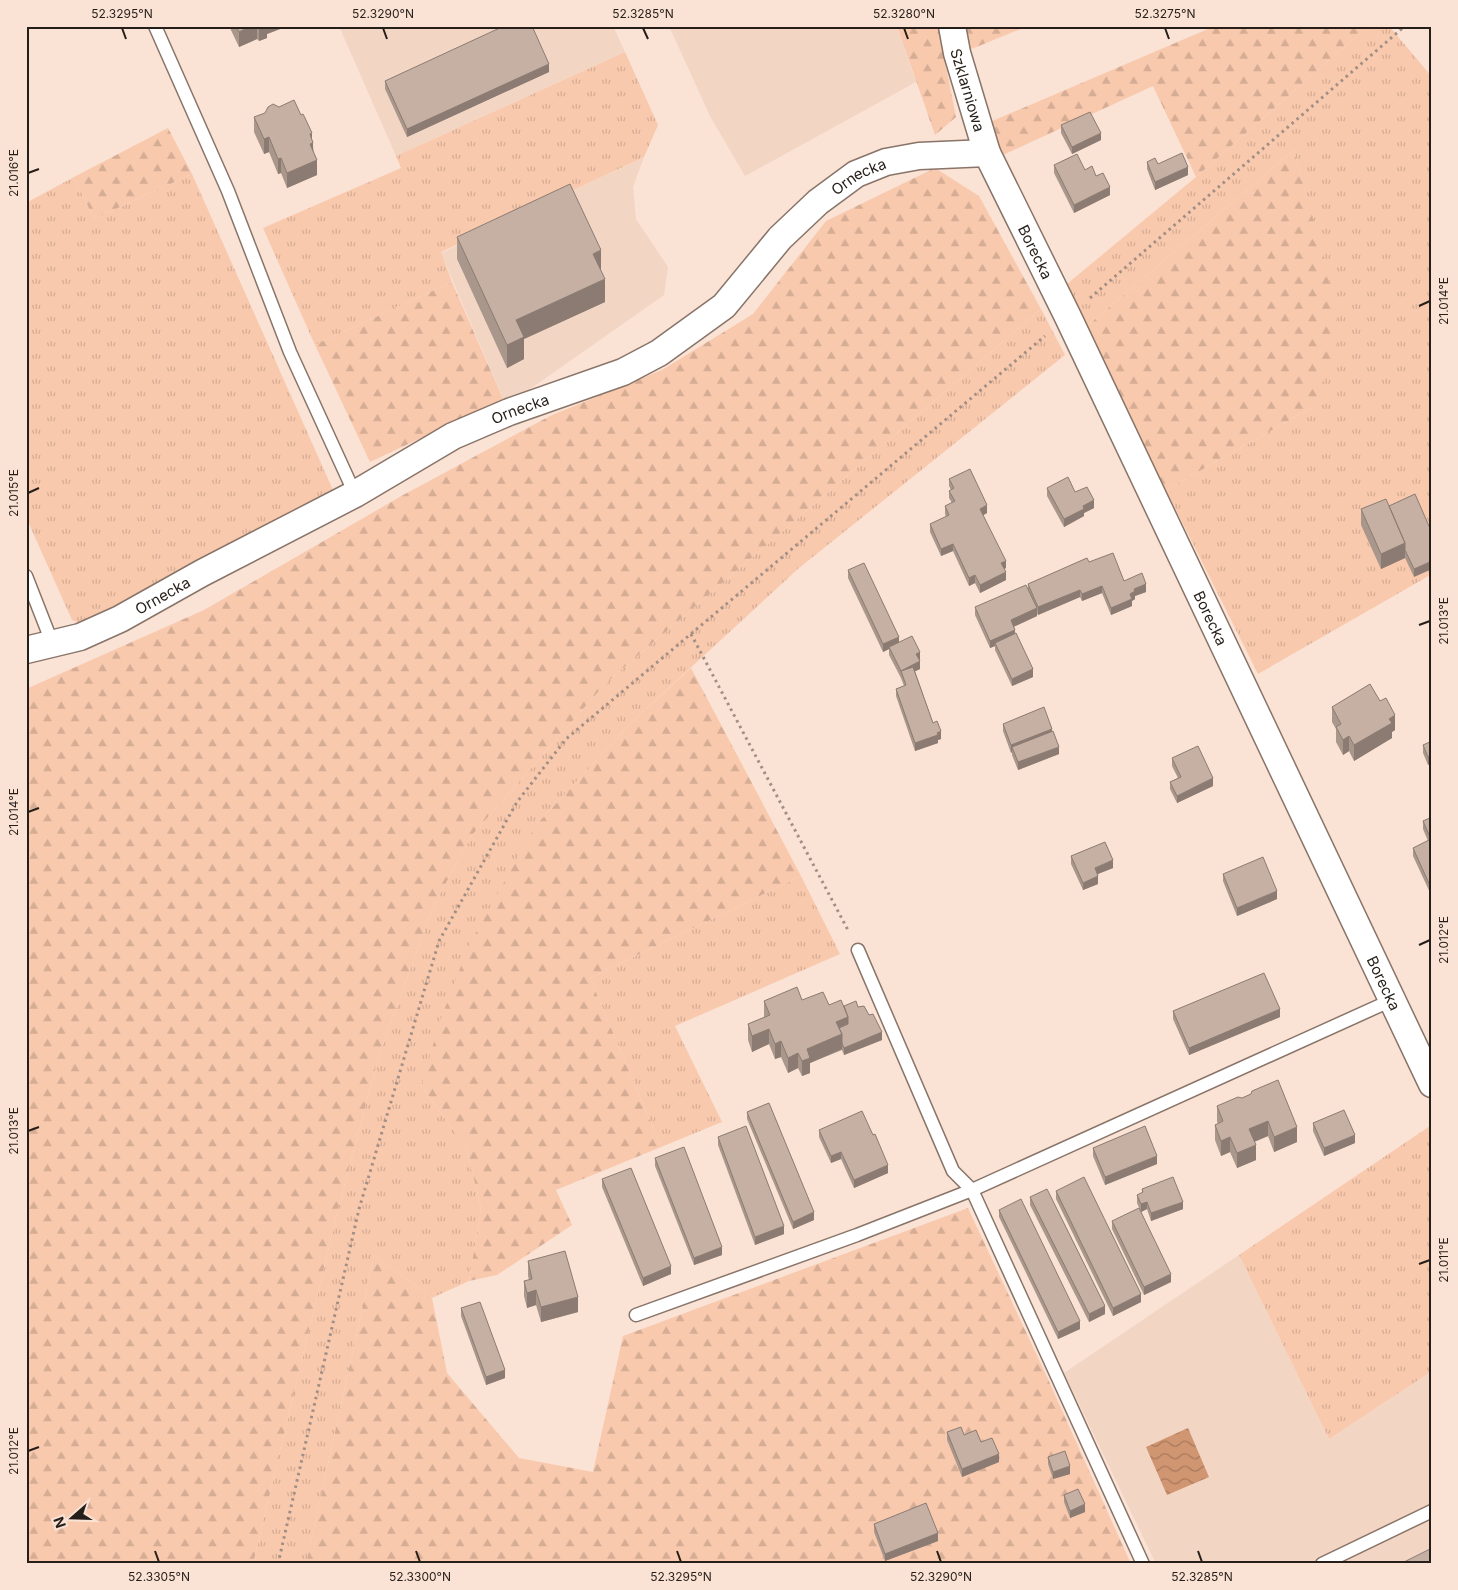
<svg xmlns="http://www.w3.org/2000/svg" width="1458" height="1590" font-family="Inter,sans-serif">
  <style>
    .built { fill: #f3d5c4 }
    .grass { fill: url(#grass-tufts) }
    .forest { fill: url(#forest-firs) }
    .water { fill: url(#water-waves) }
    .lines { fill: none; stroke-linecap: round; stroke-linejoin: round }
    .service-casing { stroke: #887468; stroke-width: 15 }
    .minor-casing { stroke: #887468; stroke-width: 29 }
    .path { stroke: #a18f86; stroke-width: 3; stroke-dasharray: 2.5 4; stroke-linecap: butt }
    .service { stroke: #fff; stroke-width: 12 }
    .minor { stroke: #fff; stroke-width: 26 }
    .wall { fill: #aa978c }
    .shaded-wall { fill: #8b7b72 }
    .building { fill: #c6b0a3; stroke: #8b7b72 }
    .ticks { fill: none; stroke: #261e19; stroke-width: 2 }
    .labels { text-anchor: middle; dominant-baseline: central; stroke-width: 4; stroke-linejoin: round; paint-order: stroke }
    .street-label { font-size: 15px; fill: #261e19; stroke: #fae2d5 }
    .neatline { fill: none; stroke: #261e19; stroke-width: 2 }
    .ticks-label { font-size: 12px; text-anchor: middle; fill: #261e19 }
  </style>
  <defs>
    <pattern id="grass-tufts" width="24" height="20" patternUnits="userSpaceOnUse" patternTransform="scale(1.25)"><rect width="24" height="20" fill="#f9c9ad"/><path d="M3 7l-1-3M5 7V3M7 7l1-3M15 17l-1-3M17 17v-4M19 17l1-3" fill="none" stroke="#d5ac94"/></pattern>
    <pattern id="forest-firs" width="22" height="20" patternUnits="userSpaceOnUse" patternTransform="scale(1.25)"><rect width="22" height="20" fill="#f9c9ad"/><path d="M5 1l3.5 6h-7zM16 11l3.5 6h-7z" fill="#d5ac94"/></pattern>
    <pattern id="water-waves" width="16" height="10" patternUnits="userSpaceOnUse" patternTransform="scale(1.25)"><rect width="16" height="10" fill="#d09571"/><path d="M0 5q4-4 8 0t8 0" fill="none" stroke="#a9795c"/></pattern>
  </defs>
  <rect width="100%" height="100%" fill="#fae2d5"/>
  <path class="built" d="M 339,26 L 613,26 L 625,52 L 396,156 Z
    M 669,26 L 897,26 L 916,82 L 745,176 L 710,116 Z
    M 644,157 L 633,187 L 636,219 L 668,267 L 664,295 L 506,406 L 441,253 Z
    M 1239,1255 L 1329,1439 L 1432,1371 L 1432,1564 L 1156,1564 L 1064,1373 Z"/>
  <path class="grass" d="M 1368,26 L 1389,26 L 1432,77 L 1432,574 L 1258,674 L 1166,490 L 1313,407 L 1313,220 L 1294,150 L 1086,327 L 1067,284 L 1196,177 Z
    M 625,52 L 658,125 L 644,157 L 441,252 L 452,282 L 315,345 L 263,228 L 401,168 L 396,156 Z
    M 192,174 L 333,490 L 295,517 L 85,625 L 72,620 L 26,517 L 26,203 L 74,177 L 94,219 Z
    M 1041,309 L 1065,355 L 799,568 L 636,718 L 536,825 L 421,1086 L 466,1147 L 481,1208 L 469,1281 L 432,1298 L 374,1255 L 306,1564 L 253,1564 L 336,1217 L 379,1055 L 433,907 L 472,835 L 606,683 Z
    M 801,876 L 840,954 L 675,1026 L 722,1122 L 661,1147 L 590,978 Z
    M 1430,1126 L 1432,1128 L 1432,1371 L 1329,1439 L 1239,1255 Z"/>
  <path class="forest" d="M 897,26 L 938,26 L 956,117 L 935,135 Z
    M 966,26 L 1028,26 L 969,50 Z
    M 1215,26 L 1368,26 L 1196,177 L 1153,86 L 1003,155 L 990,122 Z
    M 168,128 L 192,174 L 94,219 L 74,177 Z
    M 1294,150 L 1336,301 L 1337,348 L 1313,407 L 1166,490 L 1086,327 Z
    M 935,168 L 979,196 L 1041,309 L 606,683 L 472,835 L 433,907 L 379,1055 L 336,1217 L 253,1564 L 26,1564 L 26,689 L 204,610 L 405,494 L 550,416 L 662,370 L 753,314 L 826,221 Z
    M 452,282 L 506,406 L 421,438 L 370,462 L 315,345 Z
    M 691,668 L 801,876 L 590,978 L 661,1147 L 556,1190 L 572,1225 L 497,1275 L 469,1281 L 481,1208 L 466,1147 L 421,1086 L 440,1021 L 469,945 L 536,825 L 636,718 Z
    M 968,1208 L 1047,1377 L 1131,1564 L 306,1564 L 374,1255 L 432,1298 L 447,1373 L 519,1458 L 593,1472 L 623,1336 Z"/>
  <path class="water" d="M 1188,1428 L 1209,1477 L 1167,1495 L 1146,1447 Z"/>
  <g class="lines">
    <g class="service-casing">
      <path id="service" d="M 155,26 L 228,191 L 290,352 L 355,494
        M 26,576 L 53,645
        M 858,950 L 953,1171 L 972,1190 L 1143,1564
        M 636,1315 L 857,1235 L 972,1190 L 1392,1000
        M 1322,1564 L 1432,1511"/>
    </g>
    <g class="minor-casing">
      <g id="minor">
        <path id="s1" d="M 952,26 L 957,53 L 987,153 L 1068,317 L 1432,1084"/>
        <path id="s2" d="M 26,650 L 80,637 L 120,619 L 202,573 L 355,494 L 453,436 L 509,412 L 623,372 L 659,353 L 724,306 L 780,238 L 818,202 L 856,174 L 886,162 L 919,156 L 987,153"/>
      </g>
    </g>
    <path class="path" d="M 1090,298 L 1405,26
      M 691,634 L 849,932
      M 278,1564 L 359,1209 L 439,941 L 517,802 L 566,739 L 1045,336"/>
    <use href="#service" class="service"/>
    <use href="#minor" class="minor"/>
  </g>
  <path class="wall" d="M 230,26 L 280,26 L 280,29 L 267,34 L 267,38 L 259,41 L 257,39 L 239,47 L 230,28 Z
    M 549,72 L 407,137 L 385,89 L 385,81 Z
    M 254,117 L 312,139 L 317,175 L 287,188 L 281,173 L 278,174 L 269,152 L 264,154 L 254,132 Z
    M 1061,125 L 1101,140 L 1072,154 L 1061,133 Z
    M 1147,162 L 1158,164 L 1188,175 L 1155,190 L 1147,169 Z
    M 1054,165 L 1085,170 L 1096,176 L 1110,195 L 1074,213 L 1054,173 Z
    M 457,237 L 601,272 L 605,302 L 524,339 L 524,359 L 507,368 L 457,259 Z
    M 949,479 L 987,513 L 983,515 L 1006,568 L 1004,569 L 1006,580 L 980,593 L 975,583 L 969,586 L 953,551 L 941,556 L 930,532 L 930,524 L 946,517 L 945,514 L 945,506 L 952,503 L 949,498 L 949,491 L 951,490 L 949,486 Z
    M 1047,488 L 1075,492 L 1094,508 L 1084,513 L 1084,516 L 1064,527 L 1047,496 Z
    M 1415,494 L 1414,577 L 1405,558 L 1381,569 L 1361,525 L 1361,509 L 1389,506 Z
    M 1089,562 L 1146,592 L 1135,596 L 1135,599 L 1132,601 L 1132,606 L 1111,615 L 1102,593 L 1082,601 L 1080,597 L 1038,615 L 1037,613 L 1037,616 L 1013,627 L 1015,634 L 1033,677 L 1012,686 L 995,650 L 995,646 L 990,648 L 975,615 L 975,607 L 1028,588 L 1028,584 Z
    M 848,570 L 899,642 L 920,660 L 920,669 L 915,671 L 933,723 L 941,739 L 938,740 L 938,743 L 915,751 L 896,696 L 896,689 L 904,686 L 901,678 L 889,655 L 889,649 L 883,652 L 848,578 Z
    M 1332,707 L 1395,730 L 1392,732 L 1392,738 L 1354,761 L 1349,751 L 1343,755 L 1336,742 L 1336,729 L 1332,722 Z
    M 1003,724 L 1052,732 L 1059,754 L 1018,770 L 1012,755 L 1012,752 L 1011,753 L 1003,731 Z
    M 1432,741 L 1428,765 L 1423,753 L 1423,745 Z
    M 1172,758 L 1213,786 L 1177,803 L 1170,789 L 1170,782 L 1178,778 L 1172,766 Z
    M 1432,817 L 1432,897 L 1413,856 L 1413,848 L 1428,841 L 1423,829 L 1423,821 Z
    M 1071,856 L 1113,868 L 1098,874 L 1098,884 L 1083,890 L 1071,864 Z
    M 1223,874 L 1277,899 L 1237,916 L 1223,881 Z
    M 802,1000 L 829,1005 L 858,1007 L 882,1040 L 844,1055 L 842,1050 L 810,1063 L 810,1073 L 802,1076 L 798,1068 L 788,1073 L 781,1057 L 775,1059 L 769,1044 L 752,1052 L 748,1040 L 748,1024 L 764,1017 L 764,1001 Z
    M 1173,1011 L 1280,1017 L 1189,1055 L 1173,1019 Z
    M 1251,1094 L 1297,1142 L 1274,1152 L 1268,1136 L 1254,1142 L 1256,1160 L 1237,1168 L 1230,1152 L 1221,1156 L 1215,1140 L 1215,1125 L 1218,1124 L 1217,1121 L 1217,1106 L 1242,1098 Z
    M 747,1112 L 814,1220 L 793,1229 L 747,1119 Z
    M 1313,1123 L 1355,1143 L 1324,1156 L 1313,1131 Z
    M 819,1130 L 888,1173 L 854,1188 L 841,1159 L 831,1163 L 819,1137 Z
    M 718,1137 L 784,1234 L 755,1245 L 718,1145 Z
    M 1093,1148 L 1157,1164 L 1105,1185 L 1093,1156 Z
    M 655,1158 L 722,1255 L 694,1265 L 655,1166 Z
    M 602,1179 L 671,1274 L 643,1286 L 602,1187 Z
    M 1142,1189 L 1183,1209 L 1151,1221 L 1147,1209 L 1141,1212 L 1137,1203 L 1137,1195 L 1142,1193 Z
    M 1056,1191 L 1141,1302 L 1113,1316 L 1056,1199 Z
    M 1030,1197 L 1105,1314 L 1089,1322 L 1030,1205 Z
    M 999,1210 L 1080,1329 L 1058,1339 L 999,1217 Z
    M 1112,1221 L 1171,1282 L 1144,1295 L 1112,1229 Z
    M 528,1261 L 578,1312 L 541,1322 L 536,1305 L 527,1308 L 524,1296 L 524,1281 L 529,1280 L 528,1276 Z
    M 461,1308 L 505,1378 L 486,1385 L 461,1316 Z
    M 947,1432 L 964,1435 L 981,1442 L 999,1462 L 962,1477 L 947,1440 Z
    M 1048,1457 L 1070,1474 L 1053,1479 L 1048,1464 Z
    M 1064,1495 L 1085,1512 L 1070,1518 L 1064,1502 Z
    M 874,1524 L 938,1541 L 885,1561 L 874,1532 Z"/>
  <path class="shaded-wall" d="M 251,26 L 257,26 L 257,39 L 239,47 L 239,32 Z
    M 259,26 L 280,26 L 280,29 L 267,34 L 267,38 L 259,41 Z
    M 549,64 L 549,72 L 407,137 L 407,129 Z
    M 312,133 L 312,143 L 313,143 L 313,158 L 310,160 L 310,134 Z
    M 1101,133 L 1101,140 L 1072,154 L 1072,147 Z
    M 269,137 L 269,152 L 264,154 L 264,139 Z
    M 281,158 L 281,173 L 278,174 L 278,159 Z
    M 317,160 L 317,175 L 287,188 L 287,173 Z
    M 1188,167 L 1188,175 L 1155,190 L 1155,182 Z
    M 1110,187 L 1110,195 L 1074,213 L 1074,205 Z
    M 601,250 L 601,273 L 593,254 Z
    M 605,279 L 605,302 L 524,339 L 524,359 L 507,368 L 507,345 L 516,320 Z
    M 1094,500 L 1094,508 L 1084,513 L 1084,516 L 1064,527 L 1064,519 L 1083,506 Z
    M 987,505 L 987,513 L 980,517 L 980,509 Z
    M 1405,543 L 1405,558 L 1381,569 L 1381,554 Z
    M 953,544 L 953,551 L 941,556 L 941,549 Z
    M 1006,561 L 1006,568 L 1001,570 L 1001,563 Z
    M 1432,561 L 1432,569 L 1414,577 L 1414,569 Z
    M 1006,572 L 1006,580 L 980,593 L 980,585 Z
    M 975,575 L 975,583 L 969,586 L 969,578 Z
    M 1146,584 L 1146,592 L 1135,596 L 1135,599 L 1132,601 L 1132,606 L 1111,615 L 1111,608 L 1130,594 L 1134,589 Z
    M 1102,586 L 1102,593 L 1082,601 L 1082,594 Z
    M 1080,590 L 1080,597 L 1038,615 L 1038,607 Z
    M 1037,608 L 1037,616 L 1011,628 L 1011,620 Z
    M 1015,630 L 1015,638 L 995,643 L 995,646 L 990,648 L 990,641 Z
    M 899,637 L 899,645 L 889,647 L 889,649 L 883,652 L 883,644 Z
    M 920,652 L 920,660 L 916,662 L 916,654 Z
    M 920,661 L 920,669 L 903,677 L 901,671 L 901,679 L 901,671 Z
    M 1033,669 L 1033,677 L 1012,686 L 1012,679 Z
    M 1395,715 L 1395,730 L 1392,732 L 1392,738 L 1354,761 L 1354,745 L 1389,719 Z
    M 1052,729 L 1052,736 L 1012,747 L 1012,752 L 1011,753 L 1011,745 Z
    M 941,731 L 941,739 L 938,740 L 938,743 L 915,751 L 915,743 Z
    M 1349,736 L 1349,751 L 1343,755 L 1343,740 Z
    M 1059,747 L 1059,754 L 1018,770 L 1018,762 Z
    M 1432,755 L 1432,763 L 1428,765 L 1428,757 Z
    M 1213,778 L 1213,786 L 1177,803 L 1177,796 Z
    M 1113,860 L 1113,868 L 1095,875 L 1095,868 Z
    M 1098,876 L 1098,884 L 1083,890 L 1083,883 Z
    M 1277,891 L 1277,899 L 1237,916 L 1237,908 Z
    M 1280,1009 L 1280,1017 L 1189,1055 L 1189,1048 Z
    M 848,1017 L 848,1032 L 842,1035 L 842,1049 L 810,1063 L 810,1073 L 802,1076 L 802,1061 L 807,1049 L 836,1022 Z
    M 769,1029 L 769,1044 L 752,1052 L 752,1036 Z
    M 882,1032 L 882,1040 L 844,1055 L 844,1048 Z
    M 781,1041 L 781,1057 L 775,1059 L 775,1044 Z
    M 798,1053 L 798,1068 L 788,1073 L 788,1058 Z
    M 1268,1121 L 1268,1136 L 1249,1144 L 1249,1129 Z
    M 1297,1127 L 1297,1142 L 1274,1152 L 1274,1137 Z
    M 1355,1135 L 1355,1143 L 1324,1156 L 1324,1148 Z
    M 1230,1137 L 1230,1152 L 1221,1156 L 1221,1141 Z
    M 1256,1145 L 1256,1160 L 1237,1168 L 1237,1153 Z
    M 841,1152 L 841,1159 L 831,1163 L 831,1156 Z
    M 1157,1156 L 1157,1164 L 1105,1185 L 1105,1177 Z
    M 888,1165 L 888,1173 L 854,1188 L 854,1180 Z
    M 1147,1202 L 1147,1209 L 1141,1212 L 1141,1204 Z
    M 1183,1202 L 1183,1209 L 1151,1221 L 1151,1213 Z
    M 814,1212 L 814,1220 L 793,1229 L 793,1222 Z
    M 784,1226 L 784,1234 L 755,1245 L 755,1237 Z
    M 722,1247 L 722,1255 L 694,1265 L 694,1258 Z
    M 671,1266 L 671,1274 L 643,1286 L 643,1278 Z
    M 1171,1274 L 1171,1282 L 1144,1295 L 1144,1287 Z
    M 536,1290 L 536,1305 L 527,1308 L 527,1293 Z
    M 1141,1294 L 1141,1302 L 1113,1316 L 1113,1308 Z
    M 578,1297 L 578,1312 L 541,1322 L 541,1307 Z
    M 1105,1306 L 1105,1314 L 1089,1322 L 1089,1314 Z
    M 1080,1321 L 1080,1329 L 1058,1339 L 1058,1332 Z
    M 505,1370 L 505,1378 L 486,1385 L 486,1377 Z
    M 999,1454 L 999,1462 L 962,1477 L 962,1469 Z
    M 1070,1466 L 1070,1474 L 1053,1479 L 1053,1472 Z
    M 1085,1504 L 1085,1512 L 1070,1518 L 1070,1511 Z
    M 938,1533 L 938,1541 L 885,1561 L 885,1554 Z"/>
  <path class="building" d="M 236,26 L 251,26 L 239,32 Z
    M 504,26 L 532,26 L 549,64 L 407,129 L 385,81 Z
    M 294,100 L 301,115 L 303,114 L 305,118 L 312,133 L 310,134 L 313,143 L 310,144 L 317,160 L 287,173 L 281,158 L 278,159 L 269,137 L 264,139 L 254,117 L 265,113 L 268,107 L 273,104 L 279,107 Z
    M 1090,112 L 1101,133 L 1072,147 L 1061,125 Z
    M 1182,153 L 1188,167 L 1155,182 L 1147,162 L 1155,158 L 1158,164 Z
    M 1077,154 L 1085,170 L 1092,166 L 1096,176 L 1103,173 L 1110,187 L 1074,205 L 1054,165 Z
    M 570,184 L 601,250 L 593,254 L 605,279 L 516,320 L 524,337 L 507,345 L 457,237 Z
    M 970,469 L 987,505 L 980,509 L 1006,561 L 1001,563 L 1006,572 L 980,585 L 975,575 L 969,578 L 953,544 L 941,549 L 930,524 L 949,515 L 945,506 L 955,501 L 949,491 L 954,488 L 949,479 Z
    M 1068,477 L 1075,492 L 1087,487 L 1094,500 L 1083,506 L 1084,509 L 1064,519 L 1047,488 Z
    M 1415,494 L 1432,533 L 1432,561 L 1414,569 L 1405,550 L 1405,543 L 1389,506 Z
    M 1386,499 L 1405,543 L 1381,554 L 1361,509 Z
    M 1113,553 L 1124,581 L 1142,573 L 1146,584 L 1134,589 L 1135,591 L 1130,594 L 1132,599 L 1111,608 L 1102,586 L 1082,594 L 1080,590 L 1038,607 L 1028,584 L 1087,558 L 1089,562 Z
    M 864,563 L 899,637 L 883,644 L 848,570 Z
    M 1026,585 L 1037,608 L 1011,620 L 1015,630 L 990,641 L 975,607 Z
    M 1016,633 L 1033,669 L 1012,679 L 995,643 Z
    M 912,636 L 920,652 L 916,654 L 920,661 L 901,671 L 889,647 Z
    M 913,667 L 933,723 L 937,721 L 941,731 L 937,733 L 938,735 L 915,743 L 896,689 L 906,685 L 901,671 Z
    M 1370,684 L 1380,701 L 1386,698 L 1395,715 L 1389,719 L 1392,723 L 1354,745 L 1349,736 L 1343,740 L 1336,727 L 1341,724 L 1332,707 Z
    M 1044,707 L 1052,729 L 1011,745 L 1003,724 Z
    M 1053,731 L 1059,747 L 1018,762 L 1012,747 Z
    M 1432,741 L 1432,755 L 1428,757 L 1423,745 Z
    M 1198,746 L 1213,778 L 1177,796 L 1170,782 L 1181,777 L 1172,758 Z
    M 1432,817 L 1432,890 L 1413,848 L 1431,839 L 1423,821 Z
    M 1105,842 L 1113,860 L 1095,868 L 1098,876 L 1083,883 L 1071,856 Z
    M 1263,857 L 1277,891 L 1237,908 L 1223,874 Z
    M 1264,973 L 1280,1009 L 1189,1048 L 1173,1011 Z
    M 797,987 L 802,1000 L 823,992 L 829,1005 L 841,1000 L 848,1017 L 836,1022 L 842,1034 L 807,1049 L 810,1058 L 802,1061 L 798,1053 L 788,1058 L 781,1041 L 775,1044 L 769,1029 L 752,1036 L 748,1024 L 770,1015 L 764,1001 Z
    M 856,1001 L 858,1007 L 864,1006 L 869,1015 L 873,1014 L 882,1032 L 844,1048 L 842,1043 L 842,1034 L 839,1028 L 848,1024 L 848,1017 L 844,1006 Z
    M 1278,1080 L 1297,1127 L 1274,1137 L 1268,1121 L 1249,1129 L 1256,1145 L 1237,1153 L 1230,1137 L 1221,1141 L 1215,1125 L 1223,1121 L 1217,1106 L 1238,1097 L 1242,1098 L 1251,1094 L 1252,1091 Z
    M 769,1103 L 814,1212 L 793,1222 L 747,1112 Z
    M 1344,1110 L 1355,1135 L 1324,1148 L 1313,1123 Z
    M 862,1111 L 873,1135 L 875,1134 L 888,1165 L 854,1180 L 841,1152 L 831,1156 L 819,1130 Z
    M 746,1126 L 784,1226 L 755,1237 L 718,1137 Z
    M 1145,1126 L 1157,1156 L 1105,1177 L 1093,1148 Z
    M 684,1147 L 722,1247 L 694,1258 L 655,1158 Z
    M 631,1168 L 671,1266 L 643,1278 L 602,1179 Z
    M 1084,1177 L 1141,1294 L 1113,1308 L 1056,1191 Z
    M 1173,1177 L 1183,1202 L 1151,1213 L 1147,1202 L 1141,1204 L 1137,1195 L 1143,1192 L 1142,1189 Z
    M 1047,1189 L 1105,1306 L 1089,1314 L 1030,1197 Z
    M 1021,1199 L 1080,1321 L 1058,1332 L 999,1210 Z
    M 1139,1208 L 1171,1274 L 1144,1287 L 1112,1221 Z
    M 565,1251 L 578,1297 L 541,1307 L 536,1290 L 527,1293 L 524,1281 L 532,1279 L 528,1261 Z
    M 480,1302 L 505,1370 L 486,1377 L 461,1308 Z
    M 961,1427 L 964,1435 L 976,1430 L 981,1442 L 992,1438 L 999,1454 L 962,1469 L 947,1432 Z
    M 1065,1451 L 1070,1466 L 1053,1472 L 1048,1457 Z
    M 1078,1489 L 1085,1504 L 1070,1511 L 1064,1495 Z
    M 926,1503 L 938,1533 L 885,1554 L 874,1524 Z
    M 1432,1548 L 1432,1564 L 1400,1564 Z"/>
  <path class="ticks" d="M 122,28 L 126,39M 383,28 L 387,39M 643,28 L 648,39M 904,28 L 908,39M 1165,28 L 1169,39M 28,173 L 39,169M 1419,306 L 1430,301M 28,493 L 39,488M 1419,625 L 1430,621M 28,812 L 39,808M 1419,945 L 1430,940M 28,1131 L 39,1127M 1419,1264 L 1430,1260M 28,1451 L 39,1447M 155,1551 L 159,1562M 416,1551 L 420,1562M 677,1551 L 681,1562M 937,1551 L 941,1562M 1198,1551 L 1202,1562"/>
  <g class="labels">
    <g class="street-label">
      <text stroke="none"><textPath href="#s1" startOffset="66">Szklarniowa</textPath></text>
      <text stroke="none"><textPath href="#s2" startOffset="971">Ornecka</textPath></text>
      <text stroke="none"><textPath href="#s1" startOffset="242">Borecka</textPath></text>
      <text stroke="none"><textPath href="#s2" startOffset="552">Ornecka</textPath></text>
      <text stroke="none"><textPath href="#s2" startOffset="148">Ornecka</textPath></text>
      <text stroke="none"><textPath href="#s1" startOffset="648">Borecka</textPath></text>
      <text stroke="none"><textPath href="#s1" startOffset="1052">Borecka</textPath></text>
    </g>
  </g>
  <rect width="1458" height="1590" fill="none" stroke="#fae2d5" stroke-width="55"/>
  <g transform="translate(72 1518) rotate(250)" stroke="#fae2d5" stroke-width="4" paint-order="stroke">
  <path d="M0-4L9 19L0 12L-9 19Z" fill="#261e19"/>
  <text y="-8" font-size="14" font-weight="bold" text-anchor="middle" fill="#261e19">N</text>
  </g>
  <rect x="28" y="28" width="1402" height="1534" class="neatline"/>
  <g class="ticks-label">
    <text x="122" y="18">52.3295°N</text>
    <text x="383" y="18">52.3290°N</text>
    <text x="643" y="18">52.3285°N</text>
    <text x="904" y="18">52.3280°N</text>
    <text x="1165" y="18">52.3275°N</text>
    <text transform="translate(14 173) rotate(-90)" y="4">21.016°E</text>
    <text transform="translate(1444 301) rotate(-90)" y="4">21.014°E</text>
    <text transform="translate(14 493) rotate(-90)" y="4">21.015°E</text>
    <text transform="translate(1444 621) rotate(-90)" y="4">21.013°E</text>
    <text transform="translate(14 812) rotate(-90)" y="4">21.014°E</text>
    <text transform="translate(1444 940) rotate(-90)" y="4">21.012°E</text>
    <text transform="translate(14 1131) rotate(-90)" y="4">21.013°E</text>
    <text transform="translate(1444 1260) rotate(-90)" y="4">21.011°E</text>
    <text transform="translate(14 1451) rotate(-90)" y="4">21.012°E</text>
    <text x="159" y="1581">52.3305°N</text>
    <text x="420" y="1581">52.3300°N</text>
    <text x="681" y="1581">52.3295°N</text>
    <text x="941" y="1581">52.3290°N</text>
    <text x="1202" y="1581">52.3285°N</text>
  </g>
</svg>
